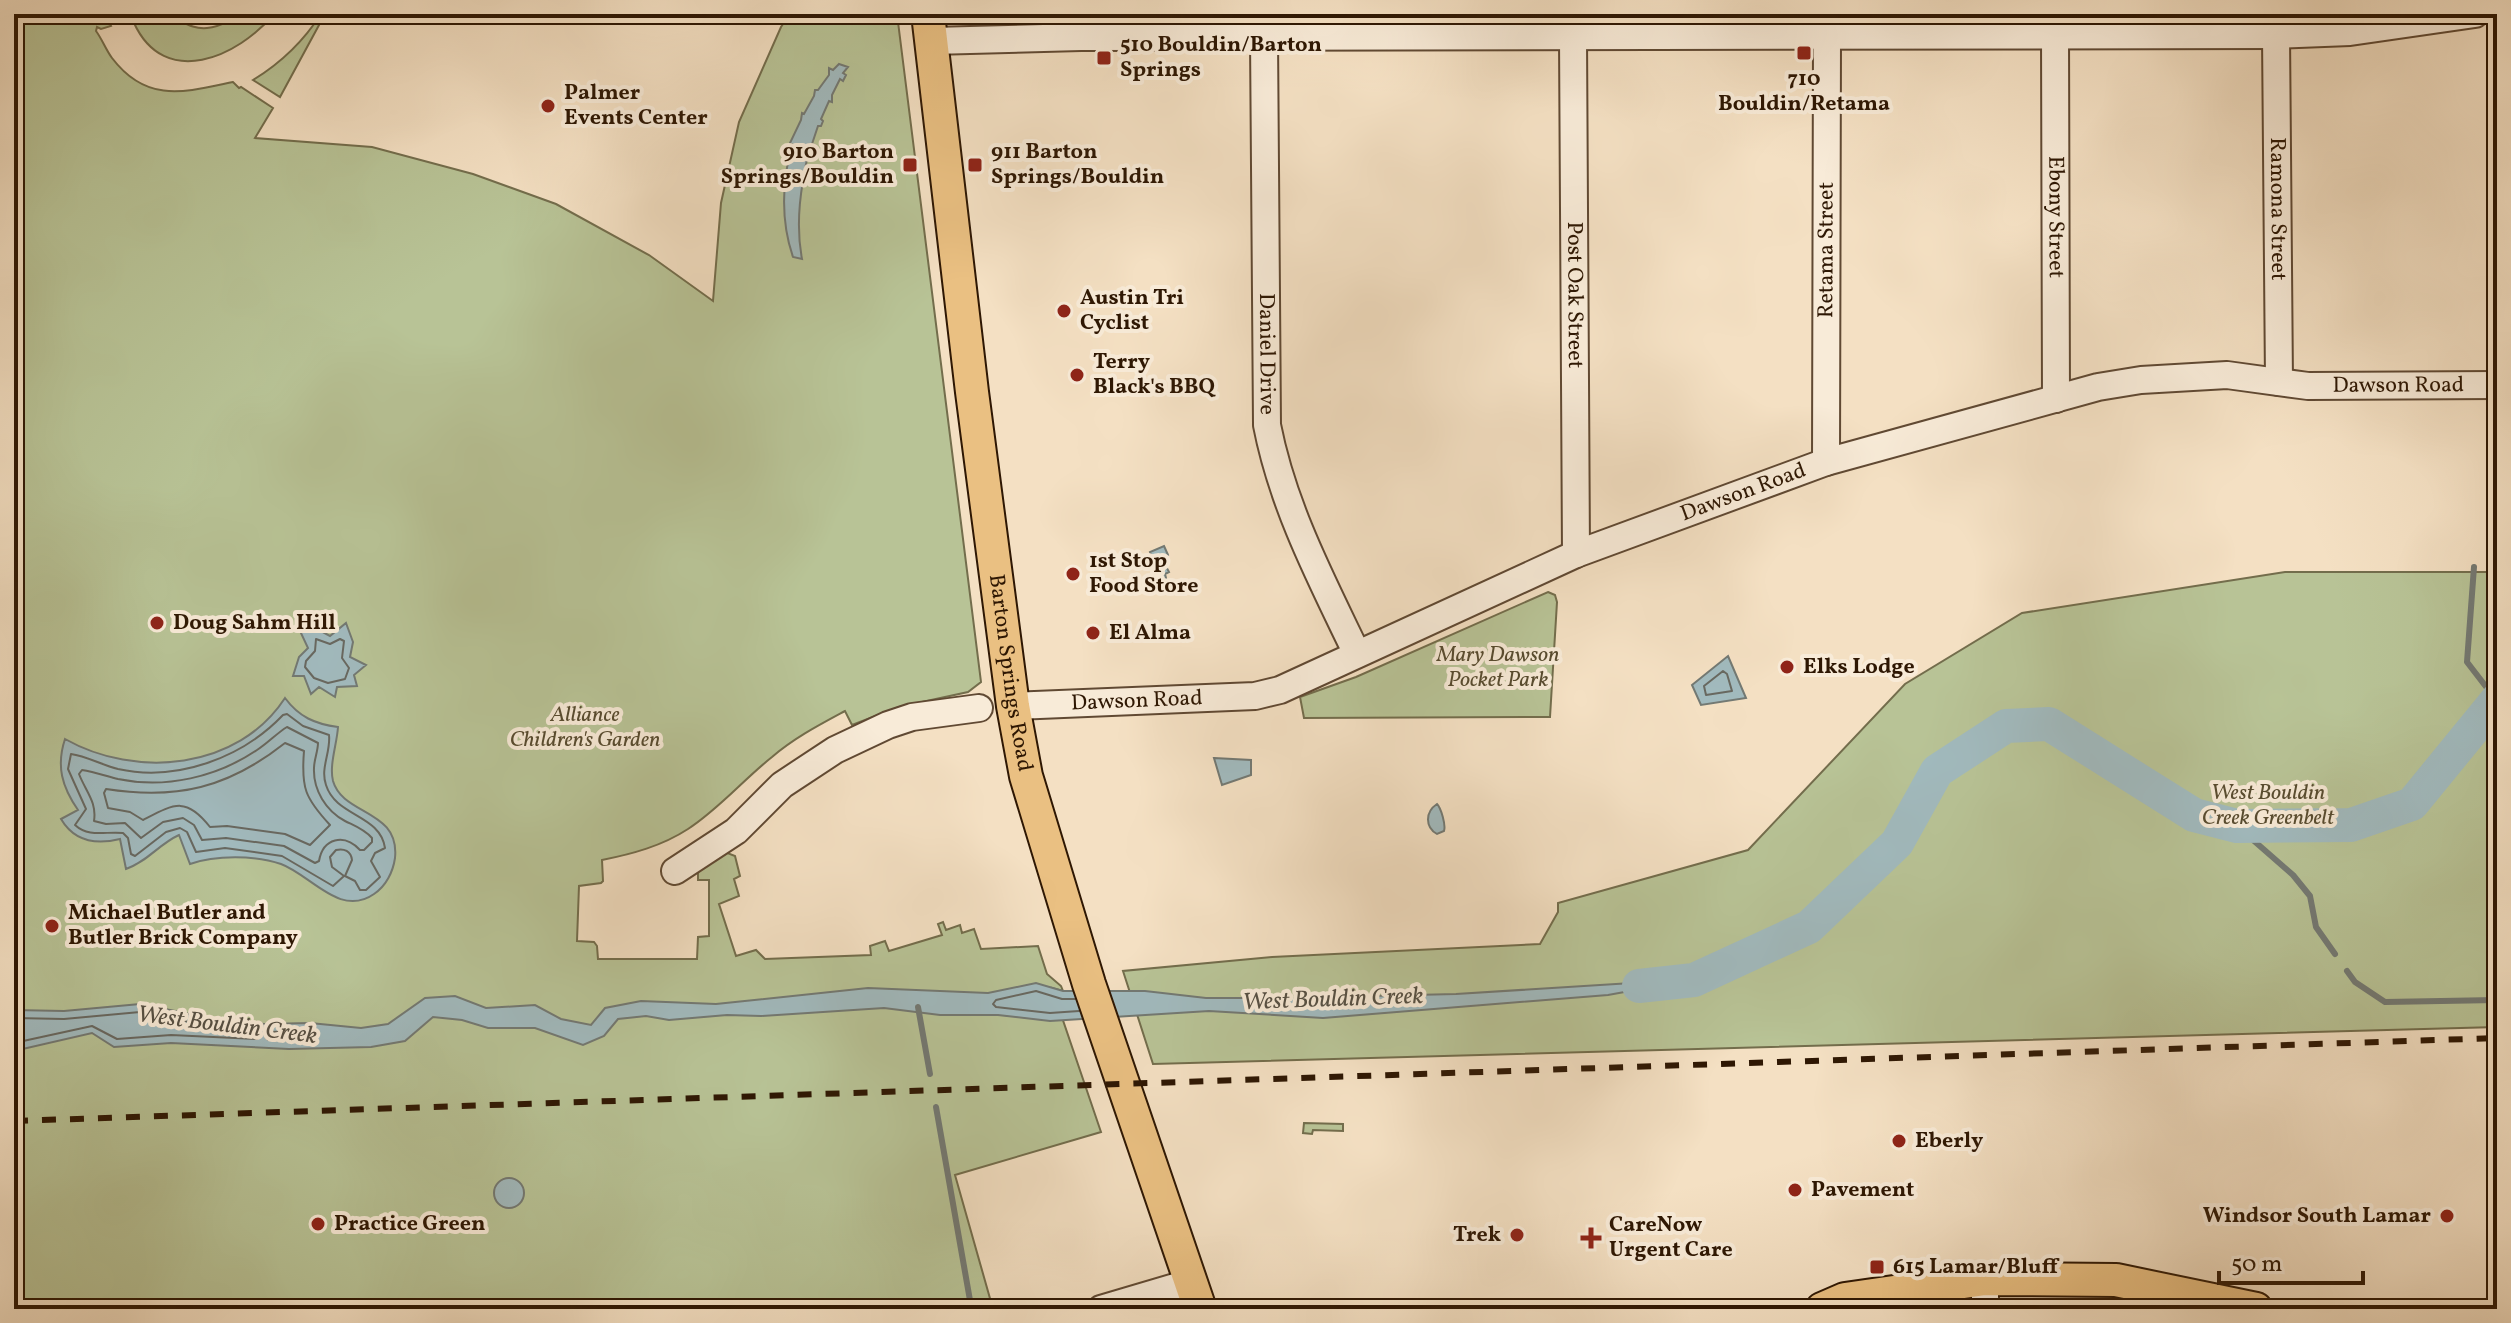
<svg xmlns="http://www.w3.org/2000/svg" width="2511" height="1323" font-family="Vollkorn,serif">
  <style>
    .green { fill: #b8c396; stroke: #736d4c; stroke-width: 2 }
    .water { fill: #a1babe; stroke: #737973; stroke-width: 2 }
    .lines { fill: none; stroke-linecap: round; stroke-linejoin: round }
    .shore { stroke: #686860; stroke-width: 2 }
    .stream { stroke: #737973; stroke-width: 6 }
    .river { stroke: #a1babe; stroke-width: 34 }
    .minor-casing { stroke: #604933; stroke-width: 30 }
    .major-casing { stroke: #2e1703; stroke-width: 36 }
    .minor { stroke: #f8ebd8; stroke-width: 26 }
    .major { stroke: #eac082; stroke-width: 32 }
    .rail { stroke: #2e1703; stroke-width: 6; stroke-dasharray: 14 14; stroke-linecap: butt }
    .poi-dot { fill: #8f2418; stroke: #f8ebd8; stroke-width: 3 }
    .labels { text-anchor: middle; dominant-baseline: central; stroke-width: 8; stroke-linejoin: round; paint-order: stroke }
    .poi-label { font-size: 22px; font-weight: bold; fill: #2e1703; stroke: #f8ebd8; text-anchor: start }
    .street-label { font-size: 22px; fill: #2e1703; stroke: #f8ebd8 }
    .park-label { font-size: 22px; font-style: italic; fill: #574b2f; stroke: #f8ebd8 }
    .water-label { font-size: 24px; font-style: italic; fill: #565044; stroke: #f8ebd8 }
  </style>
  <rect width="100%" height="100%" fill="#f4e0c3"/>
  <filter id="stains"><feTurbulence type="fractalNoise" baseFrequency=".0025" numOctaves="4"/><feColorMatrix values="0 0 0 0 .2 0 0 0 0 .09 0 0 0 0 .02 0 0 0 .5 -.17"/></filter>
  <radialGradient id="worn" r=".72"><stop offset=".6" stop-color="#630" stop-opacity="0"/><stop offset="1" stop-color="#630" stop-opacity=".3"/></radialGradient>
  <path class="green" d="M 14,14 L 105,14 L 111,26 L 101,29 L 97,27 L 96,31 C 102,39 106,50 112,58 C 147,104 185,92 233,82 L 239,88 L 241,87 L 273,108 L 255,138 L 372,147 L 473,174 L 556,204 L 649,255 L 713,301 L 721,203 L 739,122 L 781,27 L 790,14 L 897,14 L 981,682 L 968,692 L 899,707 L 852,725 L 845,711 C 819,725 794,738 772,757 C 743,780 719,809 688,829 C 662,846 632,854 602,860 L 603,881 L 601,883 L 579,886 L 577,941 L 594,942 L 597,946 L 598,959 L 697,959 L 698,937 L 709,936 L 709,880 L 698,880 L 698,870 L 725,852 L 735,856 L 740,876 L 734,879 L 739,896 L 719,904 L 736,956 L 756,950 L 765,959 L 871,955 L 870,946 L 885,941 L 889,951 L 942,935 L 938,924 L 943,922 L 946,930 L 960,925 L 962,933 L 974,929 L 981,949 L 1038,946 L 1047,974 L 1061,986 L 1063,991 L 1052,988 L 1101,1132 L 955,1175 L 993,1309 L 14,1309 Z
    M 154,14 C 176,13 186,30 207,28 C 221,27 230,20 243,15 C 251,12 265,14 274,14 C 238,57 165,90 134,23 Z
    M 321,14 L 325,14 L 280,97 L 253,80 C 281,63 303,42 321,14 Z
    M 2285,572 L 2497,572 L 2497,1027 L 1153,1064 L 1123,971 L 1272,957 L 1540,944 L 1558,912 L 1558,903 L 1748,850 L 1905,684 L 2022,613 Z
    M 1548,592 L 1555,595 L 1557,602 L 1550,717 L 1304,718 L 1300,697 L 1356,677 Z
    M 1304,1123 L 1343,1124 L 1343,1131 L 1313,1130 L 1312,1134 L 1303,1133 Z"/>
  <path class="water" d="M 839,64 L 848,67 L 843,73 L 846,75 L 843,81 L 840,79 L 832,95 L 832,102 L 829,101 L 821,119 L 823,121 L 821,126 L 818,126 L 812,144 L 815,145 L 813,151 L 809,150 C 801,186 795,222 802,259 L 793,257 C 780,219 782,182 792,144 L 790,143 L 801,120 L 802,113 L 804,114 L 814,96 L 815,90 L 818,90 L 829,75 L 829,68 L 833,70 Z
    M 1164,546 L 1168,555 L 1162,559 L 1169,572 L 1165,574 L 1166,578 L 1160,581 L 1150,552 Z
    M 346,623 L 353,642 L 350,657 L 366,665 L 354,675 L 357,686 L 337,687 L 335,697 L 319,687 L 311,694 L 304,676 L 293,676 L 299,657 L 308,648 L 300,631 L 319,630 L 330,636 Z
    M 1728,656 L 1746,698 L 1701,705 L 1692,685 Z
    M 285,698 C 299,717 315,724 338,727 C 337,744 329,765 333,781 C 343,816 400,809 395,858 C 393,872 386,886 374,894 C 340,918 311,875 281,864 C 255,855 215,855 190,864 L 179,835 C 159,844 147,862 126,869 L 120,839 C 96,845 74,841 61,819 L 78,810 C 62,787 56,766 65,739 C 136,779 238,770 285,698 Z
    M 1214,758 L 1251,760 L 1251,775 L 1222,785 Z
    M 1437,804 C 1441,808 1446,825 1444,831 L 1437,834 C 1425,827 1425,812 1437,804 Z
    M 1696,979 L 1608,995 L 1323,1018 L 1209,1011 L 1050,1021 L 998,1015 L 940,1015 L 884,1008 L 761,1016 L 727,1015 L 669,1020 L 646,1016 L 618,1019 L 604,1036 L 583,1045 L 535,1028 L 488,1028 L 462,1020 L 433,1017 L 405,1041 L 371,1047 L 289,1049 L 171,1043 L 114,1047 L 92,1033 L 14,1051 L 14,1010 L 64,1011 L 140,1004 L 205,1017 L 264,1024 L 310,1023 L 361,1028 L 388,1024 L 425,998 L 455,996 L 486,1008 L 535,1005 L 561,1019 L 591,1025 L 605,1008 L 641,1001 L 716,1004 L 868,988 L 988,993 L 1036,983 L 1063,991 L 1145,991 L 1206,998 L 1285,998 L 1456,994 Z
    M494 1193a15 15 0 1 1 30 0a15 15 0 1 1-30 0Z"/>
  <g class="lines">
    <path class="shore" d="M 316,639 L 330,644 L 340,639 L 344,641 L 342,658 L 349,668 L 345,679 L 328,683 L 314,678 L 305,667 L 306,661 L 315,651 Z
      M 1723,671 L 1727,674 L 1732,691 L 1706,695 L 1704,686 Z
      M 287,714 L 303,726 L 329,735 C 331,752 320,768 326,785 C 336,817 380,814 385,848 L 375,853 L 371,861 L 380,877 L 366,890 L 360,890 L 355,881 L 345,876 L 352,860 C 351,851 344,848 336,850 L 330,857 L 332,867 L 344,876 L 333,886 L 282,856 L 225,848 L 196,852 L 187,832 L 180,828 L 166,832 L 135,856 L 131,854 L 128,838 L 123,833 C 106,831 89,838 75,825 L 86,809 L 68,769 L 71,754 C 86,756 102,765 118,769 C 177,782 242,758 283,715 Z
      M 287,727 L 318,743 C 318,751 314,760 314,768 C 313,790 326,811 345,821 C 355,826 364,829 372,838 L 372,842 L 364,850 L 360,850 C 344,833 323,838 319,861 L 315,863 L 284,846 L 226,838 L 202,840 L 194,825 L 183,818 L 163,822 L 141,838 L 125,823 L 106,824 L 94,821 C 97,802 86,792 79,774 L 82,770 C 94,772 106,776 118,779 C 166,789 217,777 257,750 C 268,743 277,733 287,727 Z
      M 285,743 L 304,751 C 301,788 305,798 330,825 L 310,845 L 285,834 L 227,826 L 210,827 C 186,796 174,804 143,820 L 130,812 L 108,808 L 104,793 L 106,789 C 177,800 228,788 285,743 Z
      M 1075,999 L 1062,999 L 1036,991 L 996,1000 L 993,1004 L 996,1007 L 1050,1013 L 1079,1011
      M 14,1018 L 64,1019 L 140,1012 L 204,1025 L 258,1031 L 261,1035 L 257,1039 L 171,1035 L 117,1039 L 92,1026 L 14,1043
      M 310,1031 L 316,1033 L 315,1039 L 268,1040 L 265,1036 L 268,1032 Z"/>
    <path class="stream" d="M 2474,567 L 2467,662 L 2497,701
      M 2237,826 L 2293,875 L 2310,896 L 2316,927 L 2335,954
      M 2347,971 L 2355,982 L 2385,1002 L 2497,1000
      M 918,1007 L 930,1074
      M 936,1107 L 971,1306"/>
    <path class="river" d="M 1639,986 L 1694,980 L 1809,927 L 1897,843 L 1937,771 L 2006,726 L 2049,724 L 2194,815 L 2237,826 L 2351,825 L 2412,804 L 2497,700"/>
    <g class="minor-casing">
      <g id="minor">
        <path id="s1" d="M 2055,33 L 2056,399"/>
        <path id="s2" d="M 2276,35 L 2279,382"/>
        <path id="s3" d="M 1573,37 L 1576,554"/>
        <path id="s4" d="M 1264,38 L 1267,425 C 1283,507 1321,579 1357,654"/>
        <path d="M 932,41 L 1081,37 L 2276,35 L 2350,32 L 2475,14"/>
        <path id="s5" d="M 1826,462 L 1827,36"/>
        <path id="s6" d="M 1013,706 L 1255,696 L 1280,690 L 1576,554 L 1826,462 L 2098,387 L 2141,380 L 2227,375 L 2308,386 L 2497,385"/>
        <path d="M 675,871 L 736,831 L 782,785 L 835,750 L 888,725 L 912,717 L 979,708"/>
        <path d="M 1985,1279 L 1985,1309"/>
        <path d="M 1101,1309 L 1192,1282"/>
      </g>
    </g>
    <g class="major-casing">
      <g id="major">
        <path id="s7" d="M 928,14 L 972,392 L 1013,706 L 1026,776 L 1089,984 L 1200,1309"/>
        <path d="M 1822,1309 L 1845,1299 L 1985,1279 L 2116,1280 L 2256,1309"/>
      </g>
    </g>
    <use href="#minor" class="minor"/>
    <use href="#major" class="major"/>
    <path class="rail" d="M 14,1121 L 2497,1038"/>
  </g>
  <g class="poi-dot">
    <rect x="1796" y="45" width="16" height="16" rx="4"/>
    <rect x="1096" y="50" width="16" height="16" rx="4"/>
    <circle cx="548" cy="106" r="8"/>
    <rect x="902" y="157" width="16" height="16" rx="4"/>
    <rect x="967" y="157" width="16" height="16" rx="4"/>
    <circle cx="1064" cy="311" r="8"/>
    <circle cx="1077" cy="375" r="8"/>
    <circle cx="1073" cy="574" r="8"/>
    <circle cx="157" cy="623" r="8"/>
    <circle cx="1093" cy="633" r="8"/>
    <circle cx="1787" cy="667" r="8"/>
    <circle cx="52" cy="926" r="8"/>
    <circle cx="1899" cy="1141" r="8"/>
    <circle cx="1795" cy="1190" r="8"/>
    <circle cx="2447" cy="1216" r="8"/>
    <circle cx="318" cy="1224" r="8"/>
    <circle cx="1517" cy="1235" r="8"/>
    <path d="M1587 1226h8v8h8v8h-8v8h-8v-8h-8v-8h8z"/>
    <rect x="1869" y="1259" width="16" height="16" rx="4"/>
  </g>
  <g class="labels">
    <g class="poi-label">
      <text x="1120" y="45">510 Bouldin/Barton<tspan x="1120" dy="25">Springs</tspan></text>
      <text x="1804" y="79" text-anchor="middle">710<tspan x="1804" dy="25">Bouldin/Retama</tspan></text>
      <text x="564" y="93">Palmer<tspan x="564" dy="25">Events Center</tspan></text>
      <text x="894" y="152" text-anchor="end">910 Barton<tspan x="894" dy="25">Springs/Bouldin</tspan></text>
      <text x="991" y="152">911 Barton<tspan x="991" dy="25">Springs/Bouldin</tspan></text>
      <text x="1080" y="298">Austin Tri<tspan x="1080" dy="25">Cyclist</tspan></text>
      <text x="1093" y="362">Terry<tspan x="1093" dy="25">Black's BBQ</tspan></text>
      <text x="1089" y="561">1st Stop<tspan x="1089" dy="25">Food Store</tspan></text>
      <text x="173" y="623">Doug Sahm Hill</text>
      <text x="1109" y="633">El Alma</text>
      <text x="1803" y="667">Elks Lodge</text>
      <text x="68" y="913">Michael Butler and<tspan x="68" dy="25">Butler Brick Company</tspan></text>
      <text x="1915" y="1141">Eberly</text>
      <text x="1811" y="1190">Pavement</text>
      <text x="2431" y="1216" text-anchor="end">Windsor South Lamar</text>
      <text x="334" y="1224">Practice Green</text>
      <text x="1609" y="1225">CareNow<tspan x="1609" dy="25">Urgent Care</tspan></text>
      <text x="1501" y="1235" text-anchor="end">Trek</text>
      <text x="1893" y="1267">615 Lamar/Bluff</text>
    </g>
    <g class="street-label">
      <text stroke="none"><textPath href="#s2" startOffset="174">Ramona Street</textPath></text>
      <text stroke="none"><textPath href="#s1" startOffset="184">Ebony Street</textPath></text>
      <text stroke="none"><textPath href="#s5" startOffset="212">Retama Street</textPath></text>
      <text stroke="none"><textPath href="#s3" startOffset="258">Post Oak Street</textPath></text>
      <text stroke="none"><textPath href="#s4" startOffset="316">Daniel Drive</textPath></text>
      <text stroke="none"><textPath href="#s6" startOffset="1444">Dawson Road</textPath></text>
      <text stroke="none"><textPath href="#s6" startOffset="772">Dawson Road</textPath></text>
      <text stroke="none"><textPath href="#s7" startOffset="664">Barton Springs Road</textPath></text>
      <text stroke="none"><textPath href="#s6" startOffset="124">Dawson Road</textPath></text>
    </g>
    <g class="park-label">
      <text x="1498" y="655">Mary Dawson<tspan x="1498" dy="25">Pocket Park</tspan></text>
      <text x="585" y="715">Alliance<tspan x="585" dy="25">Children's Garden</tspan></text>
      <text x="2268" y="793">West Bouldin<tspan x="2268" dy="25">Creek Greenbelt</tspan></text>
    </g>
    <g class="water-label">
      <text transform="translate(1333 1000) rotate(-2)">West Bouldin Creek</text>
      <text transform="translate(227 1026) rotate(7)">West Bouldin Creek</text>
    </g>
  </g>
  <rect width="2511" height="1323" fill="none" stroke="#f4e0c3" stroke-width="48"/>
  <rect x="16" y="16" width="2479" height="1291" fill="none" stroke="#2e1703" stroke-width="4"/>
  <rect x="24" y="24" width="2463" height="1275" fill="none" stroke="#2e1703" stroke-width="2"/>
  <path d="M2219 1271v12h144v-12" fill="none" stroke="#2e1703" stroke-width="4"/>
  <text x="2231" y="1271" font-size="24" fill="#2e1703" stroke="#f8ebd8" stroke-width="6" paint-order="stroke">50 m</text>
  <rect width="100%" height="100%" filter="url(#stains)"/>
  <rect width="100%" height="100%" fill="url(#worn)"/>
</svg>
